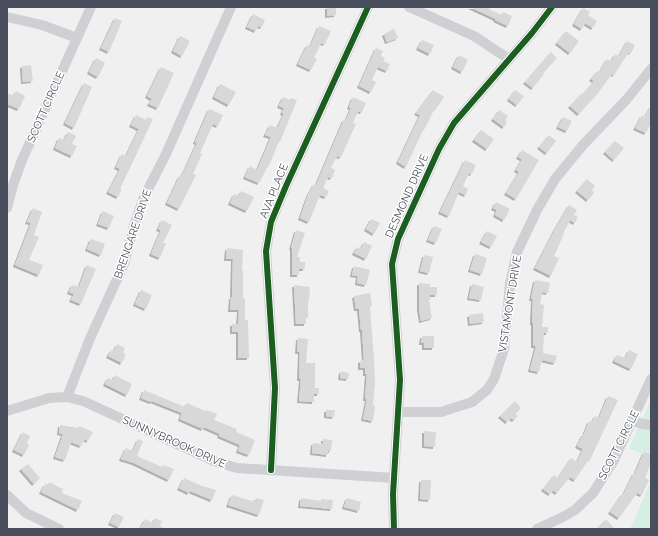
<svg xmlns="http://www.w3.org/2000/svg" width="658" height="536" font-family="Raleway,sans-serif">
  <style>
    .green { fill: #d6eee4 }
    .building { fill: #d7d8da; filter: url(#shadow) }
    .lines { fill: none; stroke-linecap: round; stroke-linejoin: round }
    .minor { stroke: #ced0d3; stroke-width: 10 }
    .cycleway-casing { stroke: #fff; stroke-width: 8 }
    .cycleway { stroke: #1b5e20; stroke-width: 6 }
    .labels { text-anchor: middle; dominant-baseline: central; stroke-width: 3; stroke-linejoin: round; paint-order: stroke }
    .street-label { font-size: 11px; fill: #484e5b; stroke: #fff }
  </style>
  <defs>
    <filter id="shadow"><feDropShadow dx="-2" dy="2" stdDeviation="0" flood-color="#0004"/></filter>
  </defs>
  <rect width="100%" height="100%" fill="#f0f0f0"/>
  <path class="green" d="M 651,400 L 651,458 L 629,448 Z
    M 651,481 L 651,529 L 630,529 Z"/>
  <path class="building" d="M 327,7 L 336,7 L 336,15 L 327,16 Z
    M 470,7 L 490,7 L 489,9 L 501,15 L 503,12 L 512,16 L 508,26 L 495,20 L 496,19 Z
    M 583,8 L 590,12 L 588,15 L 597,21 L 593,28 L 585,23 L 582,29 L 574,24 Z
    M 253,14 L 265,20 L 262,27 L 258,26 L 256,31 L 247,27 Z
    M 115,18 L 122,21 L 109,52 L 101,48 Z
    M 319,26 L 331,31 L 325,44 L 321,43 L 314,58 L 317,59 L 311,70 L 298,64 L 307,45 L 310,47 Z
    M 394,29 L 398,38 L 387,42 L 384,34 Z
    M 566,31 L 579,41 L 570,53 L 557,43 Z
    M 180,36 L 190,41 L 182,56 L 173,51 Z
    M 422,40 L 434,45 L 430,54 L 418,48 Z
    M 627,41 L 635,45 L 631,53 L 629,52 L 614,75 L 612,74 L 598,93 L 579,114 L 570,106 L 582,93 L 583,94 L 594,81 L 591,79 L 597,71 L 599,73 L 607,59 L 611,62 L 615,54 L 619,56 Z
    M 376,48 L 383,51 L 381,56 L 385,58 L 383,61 L 390,64 L 387,71 L 378,67 L 372,80 L 376,82 L 371,92 L 359,86 Z
    M 551,52 L 557,58 L 543,73 L 544,74 L 533,88 L 525,82 Z
    M 459,55 L 468,60 L 462,72 L 453,67 Z
    M 96,58 L 105,63 L 98,77 L 89,72 Z
    M 31,65 L 33,81 L 23,82 L 22,66 Z
    M 161,67 L 174,73 L 158,108 L 149,104 L 152,99 L 147,96 Z
    M 84,83 L 92,87 L 74,128 L 65,123 Z
    M 220,84 L 236,92 L 229,105 L 214,97 Z
    M 433,90 L 444,97 L 436,109 L 435,108 L 424,130 L 423,130 L 406,167 L 398,162 L 420,115 L 416,113 Z
    M 515,90 L 524,96 L 517,105 L 509,99 Z
    M 16,91 L 25,96 L 19,109 L 7,104 L 7,93 L 14,96 Z
    M 283,97 L 290,100 L 291,98 L 297,100 L 280,142 L 279,141 L 269,166 L 268,166 L 259,183 L 245,177 L 250,166 L 257,170 L 271,137 L 265,135 L 270,125 L 277,128 L 284,114 L 282,113 L 284,108 L 279,106 Z
    M 353,97 L 366,103 L 362,112 L 358,111 L 353,123 L 356,124 L 341,157 L 337,156 L 331,168 L 335,170 L 332,178 L 328,177 L 323,188 L 329,191 L 326,197 L 320,195 L 309,222 L 300,218 L 308,195 L 314,184 L 316,185 L 344,119 L 346,120 L 351,108 L 349,107 Z
    M 651,106 L 651,123 L 646,133 L 635,128 L 642,115 L 644,117 Z
    M 209,109 L 223,115 L 218,126 L 213,124 L 200,153 L 202,154 L 193,174 L 196,175 L 179,209 L 167,203 L 180,175 L 181,176 L 186,167 L 197,143 L 195,142 Z
    M 499,110 L 508,116 L 505,120 L 507,122 L 504,127 L 493,119 Z
    M 136,115 L 146,120 L 148,117 L 153,119 L 120,189 L 122,189 L 118,197 L 108,192 L 120,169 L 116,167 L 122,154 L 126,156 L 139,129 L 131,125 Z
    M 563,117 L 572,121 L 567,131 L 558,127 Z
    M 481,130 L 494,139 L 487,149 L 474,140 Z
    M 68,132 L 76,136 L 72,144 L 77,146 L 72,156 L 55,148 L 59,138 L 64,140 Z
    M 549,135 L 556,141 L 547,153 L 539,147 Z
    M 615,141 L 624,148 L 614,160 L 605,152 Z
    M 522,150 L 539,160 L 516,199 L 506,193 L 519,172 L 516,170 L 522,159 L 518,157 Z
    M 465,160 L 476,165 L 472,174 L 469,173 L 463,186 L 468,189 L 466,195 L 459,192 L 449,216 L 440,212 Z
    M 587,179 L 595,186 L 592,190 L 594,193 L 588,200 L 577,191 Z
    M 241,191 L 254,197 L 247,211 L 230,203 L 234,194 L 239,196 Z
    M 496,202 L 510,209 L 504,220 L 495,215 L 497,210 L 493,208 Z
    M 569,205 L 577,210 L 574,215 L 578,217 L 575,223 L 570,220 L 563,234 L 564,234 L 554,256 L 559,258 L 551,276 L 535,268 L 555,229 Z
    M 33,208 L 42,212 L 34,235 L 39,237 L 29,260 L 43,265 L 39,275 L 15,265 L 31,223 L 27,222 Z
    M 103,211 L 114,216 L 109,228 L 98,224 Z
    M 371,219 L 380,223 L 374,234 L 366,229 Z
    M 162,220 L 172,225 L 163,243 L 166,243 L 160,258 L 151,254 L 161,230 L 158,229 Z
    M 434,226 L 442,229 L 436,243 L 428,240 Z
    M 296,230 L 305,233 L 297,257 L 300,257 L 300,262 L 305,262 L 305,269 L 299,269 L 299,275 L 292,275 L 292,248 L 291,248 Z
    M 487,231 L 497,236 L 491,247 L 481,242 Z
    M 91,239 L 105,244 L 101,255 L 87,249 Z
    M 364,242 L 372,246 L 366,259 L 354,253 L 357,247 L 361,249 Z
    M 227,248 L 243,250 L 242,270 L 243,270 L 243,298 L 245,298 L 245,320 L 248,320 L 249,358 L 238,358 L 238,332 L 232,332 L 232,324 L 238,324 L 239,310 L 230,310 L 231,297 L 232,297 L 233,259 L 226,259 Z
    M 475,254 L 487,258 L 482,274 L 470,270 Z
    M 424,255 L 433,257 L 429,273 L 420,271 Z
    M 87,265 L 96,269 L 81,304 L 71,300 L 74,294 L 69,292 L 72,285 L 79,287 Z
    M 354,266 L 370,270 L 366,285 L 357,283 L 358,276 L 352,275 Z
    M 535,280 L 550,283 L 548,293 L 542,292 L 540,304 L 544,305 L 542,327 L 548,327 L 548,333 L 544,333 L 543,353 L 557,356 L 555,363 L 542,360 L 539,372 L 530,370 L 536,346 L 533,346 L 533,323 L 532,323 L 533,299 L 531,299 Z
    M 419,283 L 430,284 L 430,287 L 437,287 L 437,295 L 430,295 L 430,300 L 429,300 L 432,318 L 421,321 L 419,308 Z
    M 472,284 L 484,287 L 481,300 L 469,298 Z
    M 294,285 L 310,287 L 309,300 L 308,300 L 308,318 L 306,318 L 306,324 L 296,324 Z
    M 141,290 L 152,295 L 146,309 L 135,304 Z
    M 370,293 L 372,306 L 370,307 L 374,360 L 375,384 L 373,405 L 375,406 L 373,421 L 363,419 L 367,399 L 365,399 L 367,374 L 365,374 L 365,368 L 360,368 L 360,361 L 364,360 L 362,330 L 361,330 L 359,309 L 356,309 L 354,296 Z
    M 483,313 L 484,322 L 470,324 L 469,315 Z
    M 422,336 L 434,336 L 434,348 L 424,348 L 424,343 L 421,343 Z
    M 298,338 L 308,339 L 306,363 L 315,363 L 315,388 L 319,388 L 319,394 L 314,394 L 314,402 L 299,401 L 301,379 L 299,379 L 300,352 L 297,352 Z
    M 117,344 L 125,348 L 123,353 L 126,354 L 122,363 L 108,356 L 111,350 L 114,351 Z
    M 629,350 L 638,354 L 631,369 L 614,361 L 617,355 L 625,358 Z
    M 341,371 L 349,373 L 348,379 L 340,378 Z
    M 115,375 L 132,384 L 127,395 L 105,384 L 108,378 L 113,380 Z
    M 144,390 L 185,407 L 187,403 L 205,411 L 206,410 L 217,414 L 214,420 L 237,429 L 236,432 L 255,440 L 249,455 L 238,451 L 240,445 L 219,436 L 220,434 L 204,427 L 203,429 L 180,419 L 182,413 L 152,401 L 151,402 L 141,398 Z
    M 608,396 L 618,400 L 590,460 L 589,459 L 575,480 L 570,477 L 557,493 L 553,490 L 550,494 L 543,489 L 554,475 L 558,478 L 571,458 L 577,462 L 583,449 L 577,446 L 583,434 L 584,434 L 589,421 L 592,422 L 595,416 L 599,418 Z
    M 515,401 L 521,408 L 515,414 L 518,416 L 514,420 L 511,418 L 507,422 L 500,416 Z
    M 326,410 L 335,410 L 334,417 L 326,416 Z
    M 60,425 L 78,428 L 79,426 L 93,432 L 88,441 L 85,439 L 81,446 L 71,442 L 65,460 L 55,457 L 63,434 L 59,433 Z
    M 424,431 L 436,432 L 435,447 L 424,446 Z
    M 23,432 L 30,436 L 27,443 L 29,445 L 24,455 L 14,450 Z
    M 138,439 L 143,441 L 137,456 L 162,467 L 163,465 L 174,469 L 169,480 L 134,463 L 121,459 L 126,448 L 133,451 Z
    M 323,439 L 332,440 L 331,451 L 328,450 L 328,455 L 312,453 L 313,443 L 323,444 Z
    M 644,452 L 651,455 L 651,463 L 645,478 L 649,480 L 642,495 L 637,493 L 619,518 L 610,512 L 622,494 L 623,495 L 634,473 L 635,473 Z
    M 28,464 L 40,478 L 34,484 L 21,469 Z
    M 184,478 L 202,486 L 216,490 L 212,500 L 190,491 L 189,493 L 179,488 Z
    M 421,480 L 431,480 L 430,500 L 420,499 Z
    M 49,482 L 63,489 L 62,493 L 82,501 L 78,510 L 41,492 L 45,484 L 47,486 Z
    M 232,495 L 255,502 L 256,498 L 264,500 L 259,515 L 228,505 Z
    M 301,498 L 321,501 L 321,499 L 333,500 L 332,509 L 300,506 Z
    M 347,498 L 361,502 L 359,511 L 344,507 Z
    M 115,513 L 124,517 L 119,527 L 110,523 Z
    M 155,518 L 162,521 L 160,526 L 166,529 L 140,529 L 145,519 L 153,523 Z
    M 606,519 L 615,529 L 596,529 Z"/>
  <g class="lines">
    <path class="minor" d="M 409,7 L 474,36 L 509,59
      M 7,17 L 42,25 L 77,38
      M 7,208 L 13,185 L 22,160 L 91,7
      M 67,397 L 91,336 L 124,264 L 134,226 L 144,197 L 166,154 L 231,7
      M 7,411 L 49,398 L 67,397 L 83,401 L 214,461 L 237,468 L 394,478
      M 399,412 L 441,412 L 472,402 L 487,390 L 494,379 L 504,349 L 510,283 L 517,252 L 537,210 L 555,179 L 583,145 L 627,99 L 651,69
      M 632,420 L 642,424 L 651,425
      M 271,470 L 275,388 L 266,251 L 271,222 L 286,186 L 368,7
      M 7,495 L 26,513 L 59,529
      M 394,529 L 393,494 L 400,380 L 392,264 L 398,239 L 439,149 L 454,123 L 532,33 L 552,7
      M 537,529 L 563,517 L 575,510 L 593,493 L 614,460 L 651,379"/>
    <g class="cycleway-casing">
      <path id="cycleway" d="M 271,470 L 275,388 L 266,251 L 271,222 L 286,186 L 368,7
        M 394,529 L 393,494 L 400,380 L 392,264 L 398,239 L 439,149 L 454,123 L 532,33 L 552,7"/>
    </g>
    <use href="#cycleway" class="cycleway"/>
  </g>
  <g class="labels">
    <g class="street-label">
      <text transform="translate(46 107) rotate(-66)">SCOTT CIRCLE</text>
      <text transform="translate(274 191) rotate(-68)">AVA PLACE</text>
      <text transform="translate(407 196) rotate(-66)">DESMOND DRIVE</text>
      <text transform="translate(133 234) rotate(-71)">BRENGARE DRIVE</text>
      <text transform="translate(510 304) rotate(-81)">VISTAMONT DRIVE</text>
      <text transform="translate(174 442) rotate(24)">SUNNYBROOK DRIVE</text>
      <text transform="translate(619 445) rotate(-63)">SCOTT CIRCLE</text>
    </g>
  </g>
  <rect width="658" height="536" fill="none" stroke="#484e5b" stroke-width="16"/>
</svg>
